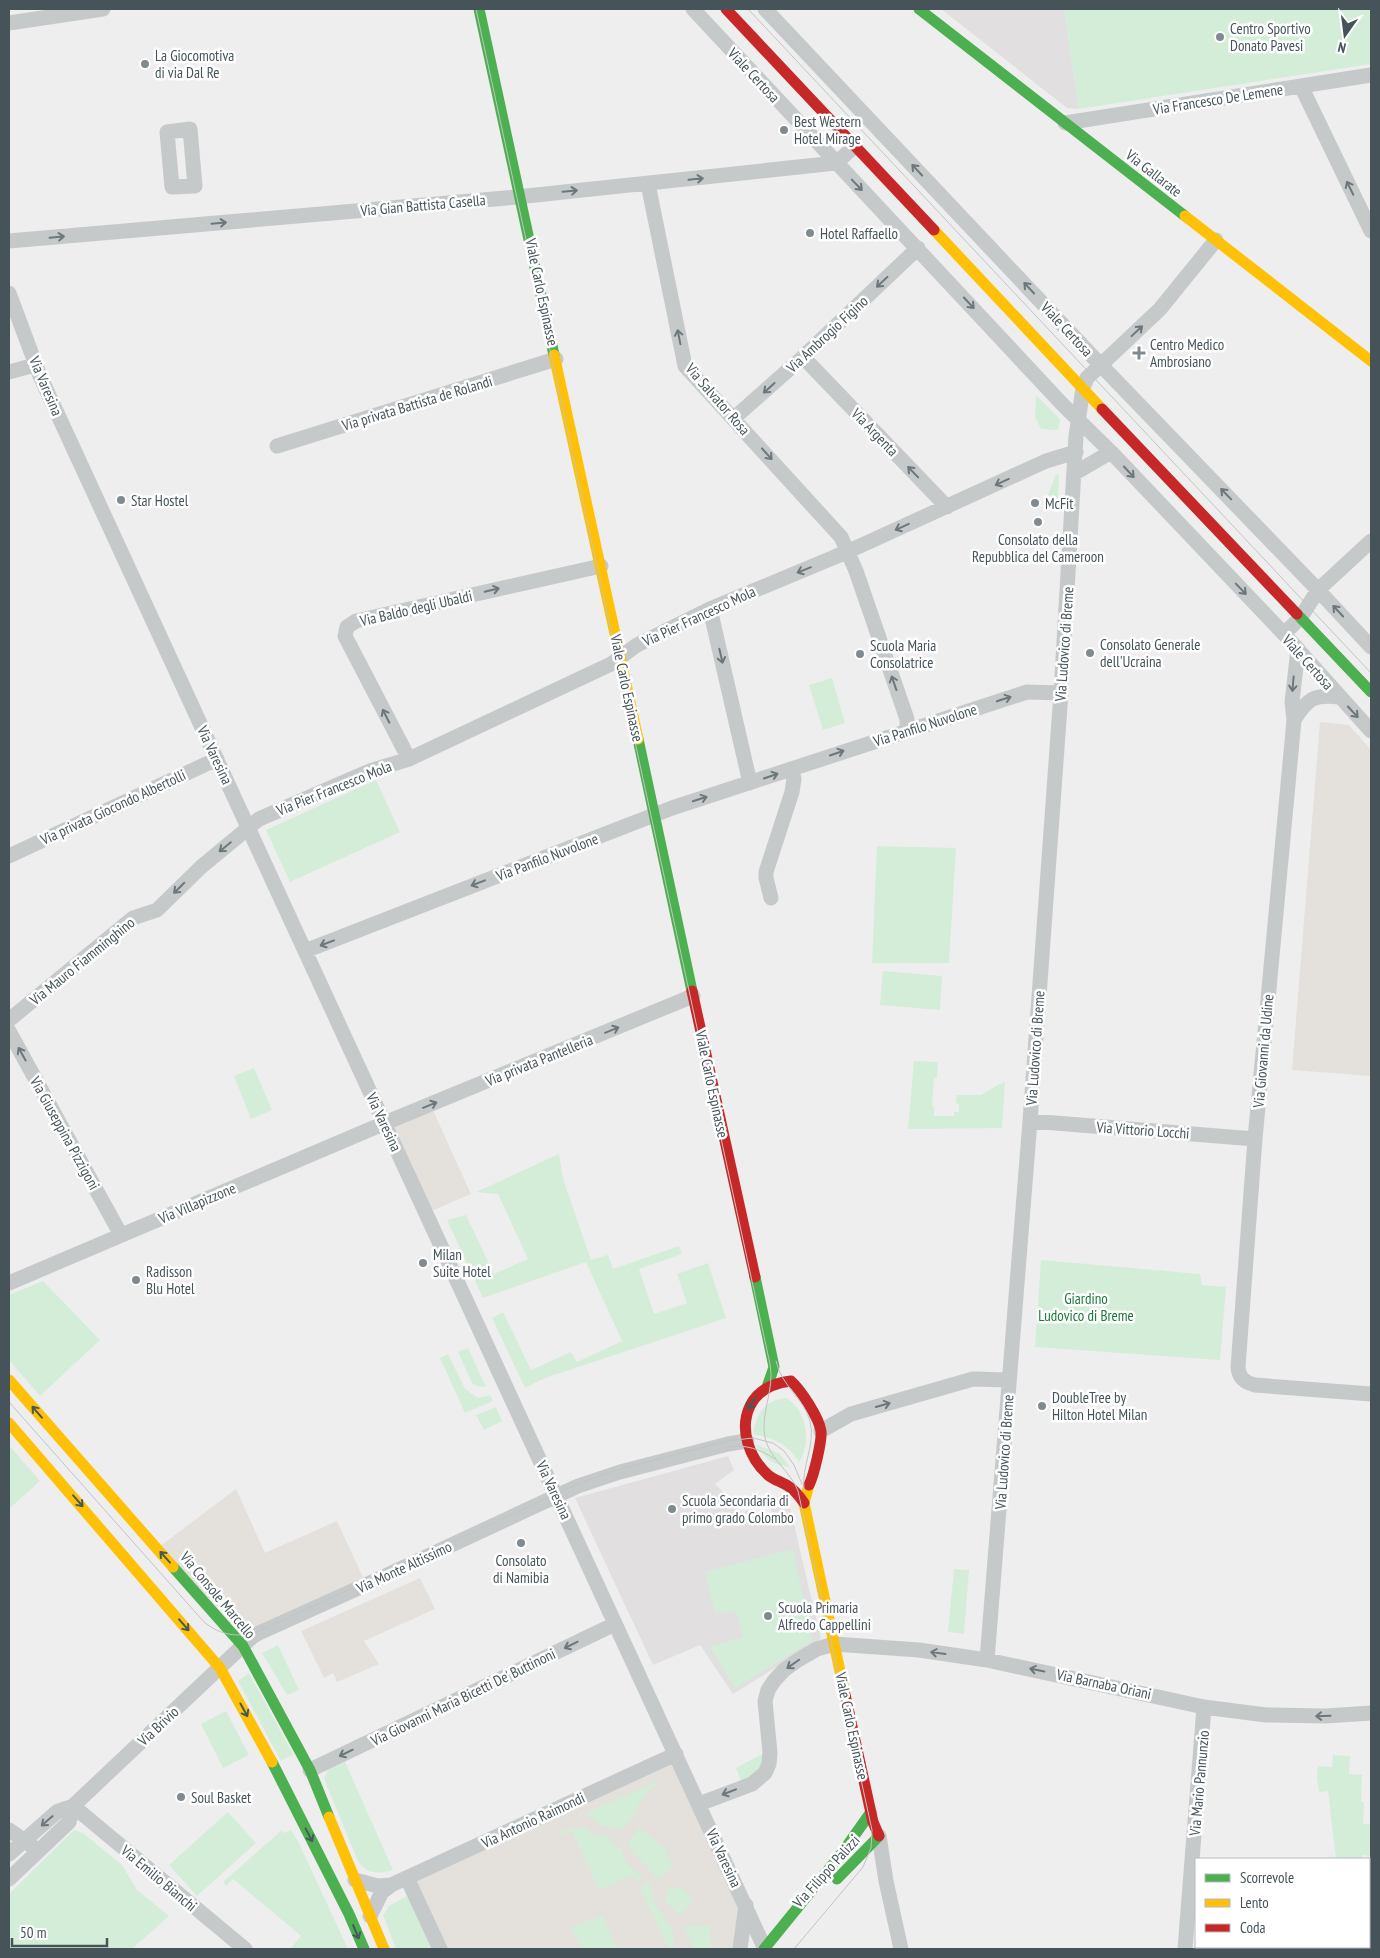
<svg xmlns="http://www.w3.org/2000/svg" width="1380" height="1958" font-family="'PT Sans Narrow',sans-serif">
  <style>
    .commercial { fill: #e4e0dc }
    .education { fill: #e1dfe0 }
    .green { fill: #d4edd8 }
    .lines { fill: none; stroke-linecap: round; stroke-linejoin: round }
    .street { stroke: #c6c9ca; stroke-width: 15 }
    .fast { stroke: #4caf50; stroke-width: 11 }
    .slow { stroke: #ffc107; stroke-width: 11 }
    .jam { stroke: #c62828; stroke-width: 11 }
    .tram { stroke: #c1c4c5; stroke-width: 1 }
    .oneway { stroke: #6c777c }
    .oneway2 { stroke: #46595a }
    .poi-dot { fill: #818a8e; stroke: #fff; stroke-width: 2 }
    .labels { text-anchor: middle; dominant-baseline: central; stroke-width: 5; stroke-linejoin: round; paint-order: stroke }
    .poi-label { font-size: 15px; fill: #46545a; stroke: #fff; text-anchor: start }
    .street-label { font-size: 15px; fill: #46545a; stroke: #fff }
    .park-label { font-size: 15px; fill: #1a7838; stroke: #fff }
  </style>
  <rect width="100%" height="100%" fill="#efeeee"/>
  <path class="commercial" d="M 1320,722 L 1349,725 L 1371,750 L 1371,1076 L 1292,1070 Z
    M 431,1106 L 471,1194 L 427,1213 L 386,1124 Z
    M 236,1489 L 265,1553 L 337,1521 L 366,1584 L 259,1628 L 242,1632 L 159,1547 Z
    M 420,1578 L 435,1609 L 364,1641 L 379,1664 L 337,1682 L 333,1673 L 324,1678 L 301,1631 Z
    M 676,1756 L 745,1906 L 738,1949 L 432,1949 L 402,1883 Z"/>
  <path class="education" d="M 941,9 L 1064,9 L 1079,109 L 1067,108 Z
    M 728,1456 L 734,1470 L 715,1484 L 733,1502 L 732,1505 L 744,1513 L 746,1510 L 769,1519 L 774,1496 L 788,1499 L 821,1639 L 733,1694 L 700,1645 L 653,1665 L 575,1498 Z"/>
  <path class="green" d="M 1064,9 L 1371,9 L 1371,64 L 1079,109 Z
    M 1036,395 L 1060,419 L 1059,427 L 1057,430 L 1041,429 L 1035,417 Z
    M 1056,474 L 1059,475 L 1058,501 L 1048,495 Z
    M 832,678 L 845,723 L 823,730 L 809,685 Z
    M 376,780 L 400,832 L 290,882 L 266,830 Z
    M 877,846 L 956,848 L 949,963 L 872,963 Z
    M 883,971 L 942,976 L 940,1010 L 880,1005 Z
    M 914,1061 L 938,1062 L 937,1078 L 934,1078 L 932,1107 L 934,1107 L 934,1116 L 954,1116 L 954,1112 L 959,1112 L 959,1104 L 956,1103 L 957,1095 L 981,1095 L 996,1086 L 1005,1082 L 1002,1128 L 908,1129 Z
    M 254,1068 L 272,1110 L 251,1119 L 234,1076 Z
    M 559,1154 L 563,1179 L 591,1260 L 608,1255 L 613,1269 L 679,1246 L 682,1254 L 639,1269 L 654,1314 L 687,1303 L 677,1274 L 708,1263 L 726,1318 L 545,1378 L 525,1388 L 492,1318 L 503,1312 L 531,1370 L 571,1352 L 577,1362 L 622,1341 L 586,1262 L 483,1298 L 447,1220 L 466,1215 L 494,1274 L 528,1259 L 498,1194 L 476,1192 Z
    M 1041,1260 L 1200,1274 L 1202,1285 L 1226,1287 L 1220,1360 L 1035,1347 Z
    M 43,1281 L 100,1340 L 40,1396 L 9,1360 L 9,1295 Z
    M 468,1348 L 486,1387 L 477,1386 L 472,1383 L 458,1352 Z
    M 448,1354 L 465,1389 L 478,1398 L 490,1395 L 493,1401 L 465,1413 L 440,1358 Z
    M 786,1398 C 807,1410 812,1443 799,1462 C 788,1444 773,1438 753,1434 C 756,1414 765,1400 786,1398 Z
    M 496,1407 L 502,1421 L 484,1430 L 476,1415 Z
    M 755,1444 L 779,1453 L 790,1467 C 771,1465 766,1459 755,1444 Z
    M 9,1445 L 40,1481 L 9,1509 Z
    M 793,1549 L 812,1641 L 735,1688 L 710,1647 L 743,1637 L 736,1611 L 715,1614 L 705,1572 Z
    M 954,1569 L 969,1570 L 964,1634 L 948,1632 Z
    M 278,1645 L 299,1690 L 287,1695 L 262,1653 Z
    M 249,1673 L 293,1754 L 281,1761 L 238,1681 Z
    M 226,1711 L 249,1755 L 223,1768 L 201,1724 Z
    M 764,1753 C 761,1772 757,1773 741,1781 L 736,1768 Z
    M 1333,1755 L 1350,1756 L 1349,1774 L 1362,1775 L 1361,1802 L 1364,1802 L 1363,1824 L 1371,1824 L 1371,1856 L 1363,1855 L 1361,1859 L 1336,1859 L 1328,1791 L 1319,1792 L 1317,1777 L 1318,1766 L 1332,1767 Z
    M 345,1762 L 393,1870 C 379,1875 367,1874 358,1861 L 324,1779 L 328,1770 Z
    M 656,1782 L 657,1785 C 639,1793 637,1819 621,1830 L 602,1826 L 586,1813 Z
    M 228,1812 L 256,1843 L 197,1896 L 169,1865 Z
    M 585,1828 L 594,1835 L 607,1835 L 615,1846 L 622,1849 L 626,1863 L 643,1878 L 637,1882 L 634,1875 L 599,1890 L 572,1831 L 558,1837 L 563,1830 Z
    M 639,1828 L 665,1848 L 672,1868 L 658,1879 L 631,1850 L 629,1842 Z
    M 74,1830 L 83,1833 L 122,1865 L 137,1890 L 169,1916 L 132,1949 L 9,1949 L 9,1894 Z
    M 282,1830 L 284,1833 L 291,1830 L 298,1841 L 348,1949 L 290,1949 L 301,1936 L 233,1879 L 226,1886 L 223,1882 Z
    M 1371,1876 L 1371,1949 L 1362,1949 L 1362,1947 L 1369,1947 L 1369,1877 Z
    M 648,1883 L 651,1885 L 653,1902 L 672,1928 L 674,1949 L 669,1949 L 640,1888 Z
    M 669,1886 L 684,1889 L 693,1902 L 680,1915 L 665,1901 Z
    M 407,1896 L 432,1949 L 396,1949 L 383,1915 L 389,1906 Z
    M 602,1915 L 617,1949 L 583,1949 L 571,1928 Z
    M 709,1925 L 711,1948 L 695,1949 L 683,1927 Z"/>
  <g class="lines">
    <path class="street" d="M 693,9 L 1063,405 L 1111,452 L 1284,634 L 1371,731
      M 765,9 L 1094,358 L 1318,590 L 1371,647
      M 9,23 L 103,9
      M 1301,86 L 1371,231
      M 1065,123 L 1371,75
      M 190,129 L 195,186 L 172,187 L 167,132 Z
      M 648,184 L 685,366 L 841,537 L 856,571 L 907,719 L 907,730
      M 9,241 L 517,197 L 836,163 L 855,146
      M 9,293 L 40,376 L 765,1949
      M 803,357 L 947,507
      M 9,372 L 35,365
      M 734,418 L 803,357 L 918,248
      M 277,446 L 556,359
      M 1075,473 L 1111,452
      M 710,609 L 750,783
      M 1284,634 L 1301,617 L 1318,590 L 1371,541
      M 1298,649 L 1292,702 L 1294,720 L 1255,1139 L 1238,1367 C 1239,1378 1244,1382 1255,1385 L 1371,1394
      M 1294,720 C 1307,699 1314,694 1339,697
      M 409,759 L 345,636 L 347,627 L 356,621 L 601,566
      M 9,856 L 217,759
      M 771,898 L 766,878 L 766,872 L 792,792 L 794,779 L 791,769
      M 305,951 L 672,808 L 1027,692 L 1061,693
      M 9,1020 L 133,918 L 157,910 L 201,867 L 259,819 L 370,771 L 409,759 L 611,664 L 637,645 L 710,609 L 849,551 L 1046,461 L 1076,452
      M 9,1031 L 121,1235
      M 1030,1121 L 1255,1139
      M 9,1283 L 392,1120 L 693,996
      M 821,1431 L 851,1414 L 973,1379 L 1009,1380
      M 987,1660 L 1030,1121 L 1061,693 L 1076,436 L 1083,388 L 1087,378 L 1160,309 L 1216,240
      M 310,1770 L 615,1624
      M 699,1804 L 752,1784 L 765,1773 L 769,1764 L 770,1753 L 765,1701 L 768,1690 L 774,1681 L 784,1670 L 798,1660 L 817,1649 L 834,1644 L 919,1650 L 987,1660 L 1204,1707 L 1266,1715 L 1326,1716 L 1371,1713
      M 73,1806 L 245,1949
      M 9,1830 L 32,1846
      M 879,1836 L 886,1881 L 901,1949
      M 9,1854 L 58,1811 L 73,1806 L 252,1637 L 259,1633 L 372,1582 L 578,1486 L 620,1472 L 728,1444 L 747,1441
      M 407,1878 L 440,1949
      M 9,1879 L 69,1822 L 73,1806
      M 355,1880 L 378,1886 L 391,1885 L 676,1754
      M 370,1916 L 382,1892 L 391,1885
      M 740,1949 L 746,1905
      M 1185,1949 L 1204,1707"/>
    <path class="fast" d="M 479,9 L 554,355
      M 919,9 L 1185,216
      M 1297,614 L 1371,692
      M 638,739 L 692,991
      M 755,1277 L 774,1367 L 767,1387
      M 173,1567 L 243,1646 L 310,1770 L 329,1817
      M 272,1762 L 349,1914 L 364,1949
      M 837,1879 L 879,1836
      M 764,1949 L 842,1853 L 871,1812"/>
    <path class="slow" d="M 1185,216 L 1371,361
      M 934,230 L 1102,409
      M 554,355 L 638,739
      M 9,1380 L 173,1567
      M 9,1423 L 220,1668 L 272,1762
      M 809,1485 L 804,1503 L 844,1690
      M 329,1817 L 384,1949"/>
    <path class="jam" d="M 726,9 L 934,230
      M 1102,409 L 1297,614
      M 692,991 L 755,1277
      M 804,1503 C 800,1497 795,1490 788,1486 C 782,1482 774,1480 768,1475 C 749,1458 739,1429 750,1406 C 758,1389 774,1383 791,1381 C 801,1390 819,1418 821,1431 C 822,1441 814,1475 809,1485
      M 844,1690 L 873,1822 L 879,1836"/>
    <path class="tram" d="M 476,9 L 770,1364 C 775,1390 760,1412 765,1438 C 770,1459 791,1472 798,1491 L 872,1830 L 871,1848 L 863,1867 L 794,1949
      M 748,9 L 1371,673
      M 780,32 L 837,93
      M 776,1361 C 781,1386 804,1398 810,1421 C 816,1445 801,1466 804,1490
      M 9,1402 L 204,1622 C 220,1635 237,1638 257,1632 L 582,1482 L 617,1470 L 727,1441 L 753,1438 L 773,1443 L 784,1451 L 794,1465 L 802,1484
      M 728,1447 C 745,1444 760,1449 775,1459"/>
  </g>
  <defs><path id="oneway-shaft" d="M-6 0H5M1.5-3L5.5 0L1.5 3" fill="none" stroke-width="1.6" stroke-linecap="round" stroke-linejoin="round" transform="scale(1.25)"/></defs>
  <g class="oneway">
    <use href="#oneway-shaft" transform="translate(917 170) rotate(-133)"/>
    <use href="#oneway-shaft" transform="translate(696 179) rotate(-6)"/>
    <use href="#oneway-shaft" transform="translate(857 185) rotate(46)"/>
    <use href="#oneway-shaft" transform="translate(1350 188) rotate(-116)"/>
    <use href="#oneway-shaft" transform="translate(570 191) rotate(-5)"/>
    <use href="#oneway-shaft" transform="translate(219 223) rotate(-5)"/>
    <use href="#oneway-shaft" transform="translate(57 237) rotate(-5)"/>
    <use href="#oneway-shaft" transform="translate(882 282) rotate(137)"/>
    <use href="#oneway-shaft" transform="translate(1029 288) rotate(-133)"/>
    <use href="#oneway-shaft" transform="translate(969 303) rotate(47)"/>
    <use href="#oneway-shaft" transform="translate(1137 331) rotate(-43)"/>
    <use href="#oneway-shaft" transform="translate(679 337) rotate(-101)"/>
    <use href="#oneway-shaft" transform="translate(769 388) rotate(138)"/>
    <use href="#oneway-shaft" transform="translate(767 454) rotate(48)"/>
    <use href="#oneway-shaft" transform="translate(913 472) rotate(-134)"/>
    <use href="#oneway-shaft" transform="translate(1129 472) rotate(47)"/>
    <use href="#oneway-shaft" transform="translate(1002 482) rotate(155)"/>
    <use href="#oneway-shaft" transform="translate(1226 494) rotate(-134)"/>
    <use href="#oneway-shaft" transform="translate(902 527) rotate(156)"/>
    <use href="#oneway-shaft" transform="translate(804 570) rotate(158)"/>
    <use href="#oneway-shaft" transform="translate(1241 589) rotate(46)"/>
    <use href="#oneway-shaft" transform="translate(492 590) rotate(-13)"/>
    <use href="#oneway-shaft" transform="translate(1338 611) rotate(-133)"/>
    <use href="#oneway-shaft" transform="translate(721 656) rotate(77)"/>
    <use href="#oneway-shaft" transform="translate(894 683) rotate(-109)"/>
    <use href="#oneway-shaft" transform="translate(1293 684) rotate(95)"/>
    <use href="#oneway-shaft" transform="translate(1004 699) rotate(-18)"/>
    <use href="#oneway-shaft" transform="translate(1353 712) rotate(47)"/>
    <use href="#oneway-shaft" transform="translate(386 716) rotate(-117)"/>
    <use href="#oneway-shaft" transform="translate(837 753) rotate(-19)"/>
    <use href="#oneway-shaft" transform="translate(771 776) rotate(-19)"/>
    <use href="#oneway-shaft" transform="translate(700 799) rotate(-18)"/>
    <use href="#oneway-shaft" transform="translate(225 847) rotate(141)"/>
    <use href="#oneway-shaft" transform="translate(478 883) rotate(159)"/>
    <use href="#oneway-shaft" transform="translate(179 888) rotate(135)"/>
    <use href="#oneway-shaft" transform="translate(327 943) rotate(159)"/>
    <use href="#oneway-shaft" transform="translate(612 1030) rotate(-22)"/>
    <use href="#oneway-shaft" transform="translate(22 1054) rotate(-119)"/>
    <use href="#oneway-shaft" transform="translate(430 1105) rotate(-22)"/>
    <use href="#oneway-shaft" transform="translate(883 1405) rotate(-16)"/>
    <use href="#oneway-shaft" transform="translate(571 1645) rotate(154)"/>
    <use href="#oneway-shaft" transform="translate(938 1653) rotate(-172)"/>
    <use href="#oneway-shaft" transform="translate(793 1664) rotate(145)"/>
    <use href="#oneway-shaft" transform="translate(1037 1670) rotate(-168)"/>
    <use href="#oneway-shaft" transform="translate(1323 1716) rotate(178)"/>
    <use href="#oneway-shaft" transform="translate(346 1753) rotate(154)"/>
    <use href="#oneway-shaft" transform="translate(729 1792) rotate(159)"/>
    <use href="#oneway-shaft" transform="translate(47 1821) rotate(139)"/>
  </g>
  <g class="oneway2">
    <use href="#oneway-shaft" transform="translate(752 1403) rotate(123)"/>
    <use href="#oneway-shaft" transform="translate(37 1412) rotate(-131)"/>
    <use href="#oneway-shaft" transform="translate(78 1501) rotate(49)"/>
    <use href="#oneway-shaft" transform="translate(165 1557) rotate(-132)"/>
    <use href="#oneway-shaft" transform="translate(184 1625) rotate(49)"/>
    <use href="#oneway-shaft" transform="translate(244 1710) rotate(61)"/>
    <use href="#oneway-shaft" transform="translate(309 1835) rotate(62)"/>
    <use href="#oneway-shaft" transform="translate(356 1932) rotate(67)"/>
  </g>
  <g class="poi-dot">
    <circle cx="1220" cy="37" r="5"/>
    <circle cx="145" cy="64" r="5"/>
    <circle cx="784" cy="130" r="5"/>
    <circle cx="810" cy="233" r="5"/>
    <path d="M1136.5 345.5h5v5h5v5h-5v5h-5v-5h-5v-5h5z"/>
    <circle cx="121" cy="500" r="5"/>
    <circle cx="1035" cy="503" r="5"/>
    <circle cx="1038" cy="522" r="5"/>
    <circle cx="1090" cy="653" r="5"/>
    <circle cx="860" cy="654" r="5"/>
    <circle cx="423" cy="1263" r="5"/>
    <circle cx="136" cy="1280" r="5"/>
    <circle cx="1042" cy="1406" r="5"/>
    <circle cx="672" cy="1509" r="5"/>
    <circle cx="521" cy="1543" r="5"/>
    <circle cx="768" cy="1616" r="5"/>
    <circle cx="181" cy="1797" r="5"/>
  </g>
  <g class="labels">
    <g class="poi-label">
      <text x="1230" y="28">Centro Sportivo<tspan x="1230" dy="17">Donato Pavesi</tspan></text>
      <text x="155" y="55">La Giocomotiva<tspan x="155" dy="17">di via Dal Re</tspan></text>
      <text x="794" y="121">Best Western<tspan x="794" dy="17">Hotel Mirage</tspan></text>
      <text x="820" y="233">Hotel Raffaello</text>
      <text x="1150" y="344">Centro Medico<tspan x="1150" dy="17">Ambrosiano</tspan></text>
      <text x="131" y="500">Star Hostel</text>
      <text x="1045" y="503">McFit</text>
      <text x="1038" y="539" text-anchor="middle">Consolato della<tspan x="1038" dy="17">Repubblica del Cameroon</tspan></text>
      <text x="1100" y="644">Consolato Generale<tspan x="1100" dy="17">dell'Ucraina</tspan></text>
      <text x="870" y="645">Scuola Maria<tspan x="870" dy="17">Consolatrice</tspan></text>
      <text x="433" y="1254">Milan<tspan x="433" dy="17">Suite Hotel</tspan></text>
      <text x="146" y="1271">Radisson<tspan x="146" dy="17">Blu Hotel</tspan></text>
      <text x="1052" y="1397">DoubleTree by<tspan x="1052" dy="17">Hilton Hotel Milan</tspan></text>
      <text x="682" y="1500">Scuola Secondaria di<tspan x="682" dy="17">primo grado Colombo</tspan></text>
      <text x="521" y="1560" text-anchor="middle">Consolato<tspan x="521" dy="17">di Namibia</tspan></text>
      <text x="778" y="1607">Scuola Primaria<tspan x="778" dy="17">Alfredo Cappellini</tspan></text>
      <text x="191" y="1797">Soul Basket</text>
    </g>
    <g class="street-label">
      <text transform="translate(754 75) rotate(47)">Viale Certosa</text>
      <text transform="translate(1218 99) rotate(-9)">Via Francesco De Lemene</text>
      <text transform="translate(1154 173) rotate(38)">Via Gallarate</text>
      <text transform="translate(423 205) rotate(-5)">Via Gian Battista Casella</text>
      <text transform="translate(542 292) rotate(78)">Viale Carlo Espinasse</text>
      <text transform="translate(1067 329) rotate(47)">Viale Certosa</text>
      <text transform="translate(827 334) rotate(-43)">Via Ambrogio Figino</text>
      <text transform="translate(46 386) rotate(67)">Via Varesina</text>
      <text transform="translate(718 399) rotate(49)">Via Salvator Rosa</text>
      <text transform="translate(417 403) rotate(-17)">Via privata Battista de Rolandi</text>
      <text transform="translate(875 432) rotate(46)">Via Argenta</text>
      <text transform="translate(416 608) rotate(-13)">Via Baldo degli Ubaldi</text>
      <text transform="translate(699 616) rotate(-25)">Via Pier Francesco Mola</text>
      <text transform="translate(1064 644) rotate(-86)">Via Ludovico di Breme</text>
      <text transform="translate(1308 662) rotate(48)">Viale Certosa</text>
      <text transform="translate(627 688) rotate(78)">Viale Carlo Espinasse</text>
      <text transform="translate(925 725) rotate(-18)">Via Panfilo Nuvolone</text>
      <text transform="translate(215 755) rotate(65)">Via Varesina</text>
      <text transform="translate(334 788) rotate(-22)">Via Pier Francesco Mola</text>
      <text transform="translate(113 807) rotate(-25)">Via privata Giocondo Albertolli</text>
      <text transform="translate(547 857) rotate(-21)">Via Panfilo Nuvolone</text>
      <text transform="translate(82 961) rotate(-39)">Via Mauro Fiamminghino</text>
      <text transform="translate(1035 1048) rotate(-86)">Via Ludovico di Breme</text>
      <text transform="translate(1263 1051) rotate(-85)">Via Giovanni da Udine</text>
      <text transform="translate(539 1060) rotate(-22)">Via privata Pantelleria</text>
      <text transform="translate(712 1084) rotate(78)">Viale Carlo Espinasse</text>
      <text transform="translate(384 1122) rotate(65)">Via Varesina</text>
      <text transform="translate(1143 1130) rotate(4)">Via Vittorio Locchi</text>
      <text transform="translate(65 1133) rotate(61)">Via Giuseppina Pizzigoni</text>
      <text transform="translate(197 1203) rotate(-23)">Via Villapizzone</text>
      <text transform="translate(1004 1452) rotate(-86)">Via Ludovico di Breme</text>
      <text transform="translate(554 1490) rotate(65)">Via Varesina</text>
      <text transform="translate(404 1567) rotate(-25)">Via Monte Altissimo</text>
      <text transform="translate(218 1595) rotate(50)">Via Console Marcello</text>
      <text transform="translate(1104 1684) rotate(12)">Via Barnaba Oriani</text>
      <text transform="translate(463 1697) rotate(-26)">Via Giovanni Maria Bicetti De' Buttinoni</text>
      <text transform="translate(158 1726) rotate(-43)">Via Brivio</text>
      <text transform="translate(852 1726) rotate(78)">Viale Carlo Espinasse</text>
      <text transform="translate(1199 1783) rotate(-85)">Via Mario Pannunzio</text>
      <text transform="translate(533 1820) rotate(-25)">Via Antonio Raimondi</text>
      <text transform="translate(724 1858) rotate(65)">Via Varesina</text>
      <text transform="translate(826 1871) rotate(-48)">Via Filippo Palizzi</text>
      <text transform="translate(159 1878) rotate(40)">Via Emilio Bianchi</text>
    </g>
    <g class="park-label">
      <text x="1086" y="1298">Giardino<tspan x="1086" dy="17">Ludovico di Breme</tspan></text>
    </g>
  </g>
  <rect width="1380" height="1958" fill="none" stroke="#46545a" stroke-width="20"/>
  <rect x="1195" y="1858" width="175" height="90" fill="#ffffff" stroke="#b5bbbd"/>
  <rect x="1205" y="1874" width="25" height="8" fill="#4caf50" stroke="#b5bbbd"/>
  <text x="1240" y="1883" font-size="15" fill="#46545a">Scorrevole</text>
  <rect x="1205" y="1899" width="25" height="8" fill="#ffc107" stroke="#b5bbbd"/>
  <text x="1240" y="1908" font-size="15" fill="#46545a">Lento</text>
  <rect x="1205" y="1924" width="25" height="8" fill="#c62828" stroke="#b5bbbd"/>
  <text x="1240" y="1933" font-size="15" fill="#46545a">Coda</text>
  <g transform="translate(1345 35) rotate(194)" stroke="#ffffff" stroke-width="4" paint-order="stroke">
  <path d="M0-4L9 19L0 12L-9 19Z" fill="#46545a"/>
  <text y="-8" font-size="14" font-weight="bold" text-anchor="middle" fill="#46545a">N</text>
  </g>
  <path d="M12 1938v8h95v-8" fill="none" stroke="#46545a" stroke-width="2.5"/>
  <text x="20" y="1938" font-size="15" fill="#46545a" stroke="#ffffff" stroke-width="4" paint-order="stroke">50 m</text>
</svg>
